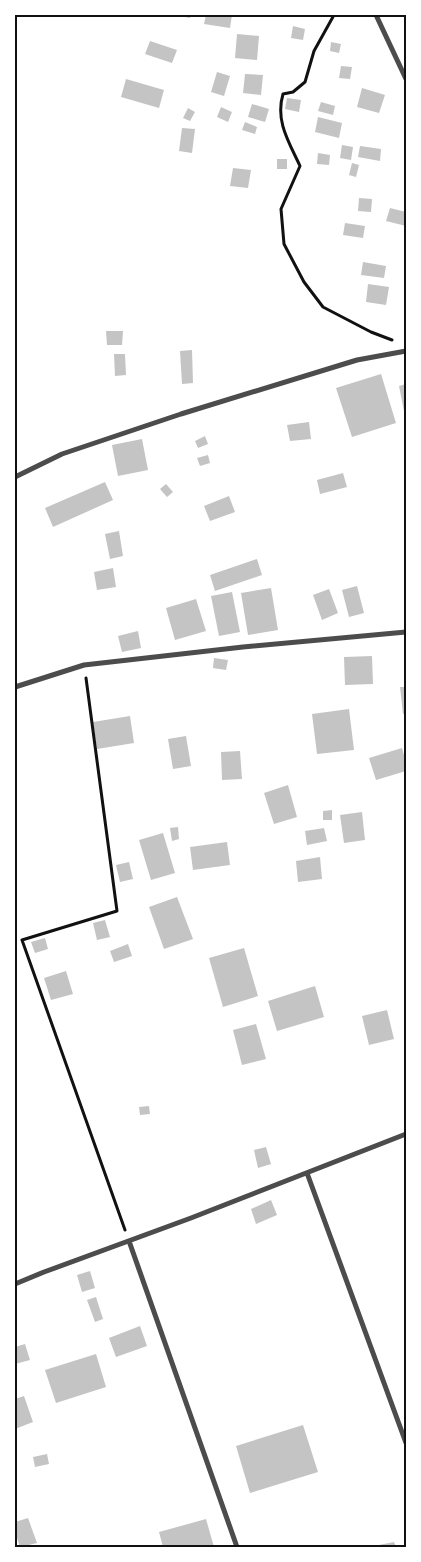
<svg xmlns="http://www.w3.org/2000/svg" width="421" height="1562" font-family="Literata,serif">
  <style>
    .building { fill: #c4c4c4 }
    .lines { fill: none; stroke-linecap: round; stroke-linejoin: round }
    .path { stroke: #111; stroke-width: 3 }
    .minor { stroke: #4c4c4c; stroke-width: 5 }
    .neatline { fill: none; stroke: #111; stroke-width: 2 }
  </style>
  <rect width="100%" height="100%" fill="#fff"/>
  <path class="building" d="M 175,15 L 191,15 L 190,18 Z
    M 206,15 L 232,15 L 230,28 L 204,24 Z
    M 293,26 L 305,29 L 303,40 L 291,38 Z
    M 237,34 L 259,36 L 257,60 L 235,58 Z
    M 150,41 L 177,50 L 172,63 L 145,54 Z
    M 331,42 L 341,44 L 339,53 L 330,51 Z
    M 341,66 L 352,67 L 350,79 L 339,78 Z
    M 217,72 L 230,76 L 224,96 L 211,92 Z
    M 245,74 L 263,75 L 261,95 L 243,93 Z
    M 126,79 L 164,90 L 159,108 L 121,97 Z
    M 362,88 L 385,95 L 379,113 L 357,107 Z
    M 287,98 L 301,100 L 299,112 L 285,109 Z
    M 321,102 L 335,106 L 333,115 L 318,111 Z
    M 252,104 L 269,109 L 265,122 L 248,117 Z
    M 221,107 L 232,112 L 228,122 L 217,117 Z
    M 188,108 L 195,112 L 190,121 L 183,118 Z
    M 318,117 L 342,123 L 339,138 L 315,132 Z
    M 245,122 L 257,127 L 255,134 L 242,130 Z
    M 182,128 L 195,129 L 192,153 L 179,151 Z
    M 342,145 L 353,147 L 351,160 L 340,158 Z
    M 360,146 L 381,149 L 380,161 L 358,157 Z
    M 318,153 L 330,155 L 329,165 L 317,164 Z
    M 277,159 L 287,159 L 287,169 L 277,169 Z
    M 352,163 L 359,165 L 356,177 L 349,175 Z
    M 233,168 L 251,170 L 248,188 L 230,186 Z
    M 359,198 L 372,199 L 371,212 L 358,211 Z
    M 390,208 L 406,212 L 406,226 L 386,221 Z
    M 345,223 L 365,226 L 363,238 L 343,235 Z
    M 363,262 L 386,266 L 384,278 L 361,275 Z
    M 368,284 L 389,287 L 386,305 L 366,302 Z
    M 106,331 L 123,331 L 122,345 L 107,345 Z
    M 192,350 L 193,383 L 182,384 L 180,351 Z
    M 114,354 L 125,354 L 126,375 L 115,376 Z
    M 381,374 L 396,423 L 352,437 L 336,388 Z
    M 406,384 L 406,416 L 405,416 L 399,386 Z
    M 309,422 L 311,439 L 290,441 L 287,425 Z
    M 205,436 L 208,444 L 198,448 L 195,441 Z
    M 142,439 L 148,470 L 118,476 L 112,445 Z
    M 208,455 L 210,463 L 200,466 L 197,458 Z
    M 343,473 L 347,487 L 320,494 L 317,480 Z
    M 105,482 L 113,500 L 53,527 L 45,508 Z
    M 166,484 L 173,492 L 167,497 L 160,489 Z
    M 229,496 L 235,512 L 210,521 L 204,506 Z
    M 119,531 L 123,556 L 110,559 L 105,534 Z
    M 257,559 L 262,575 L 215,591 L 210,575 Z
    M 113,568 L 116,587 L 97,590 L 94,572 Z
    M 357,586 L 364,613 L 349,617 L 342,590 Z
    M 271,588 L 278,630 L 248,635 L 241,593 Z
    M 329,589 L 338,613 L 322,620 L 313,595 Z
    M 232,592 L 240,632 L 219,636 L 211,596 Z
    M 196,599 L 206,631 L 175,640 L 166,608 Z
    M 138,631 L 141,648 L 122,652 L 118,636 Z
    M 372,656 L 373,684 L 345,685 L 344,657 Z
    M 214,658 L 228,660 L 226,670 L 213,668 Z
    M 400,687 L 406,687 L 406,713 L 403,714 Z
    M 349,709 L 354,750 L 317,754 L 312,714 Z
    M 130,716 L 134,743 L 97,749 L 93,722 Z
    M 186,736 L 191,766 L 173,769 L 168,739 Z
    M 402,748 L 406,762 L 406,771 L 376,780 L 369,758 Z
    M 240,751 L 242,779 L 222,780 L 221,752 Z
    M 288,785 L 297,817 L 274,824 L 264,793 Z
    M 332,810 L 332,820 L 323,820 L 323,811 Z
    M 362,812 L 365,840 L 344,843 L 340,815 Z
    M 178,827 L 179,839 L 172,841 L 170,828 Z
    M 324,828 L 327,841 L 307,845 L 305,831 Z
    M 163,833 L 175,873 L 151,880 L 139,840 Z
    M 227,842 L 230,865 L 193,870 L 190,847 Z
    M 320,857 L 322,879 L 298,882 L 296,861 Z
    M 129,862 L 133,879 L 120,882 L 116,865 Z
    M 177,897 L 193,939 L 164,949 L 149,907 Z
    M 105,920 L 110,937 L 97,940 L 93,923 Z
    M 45,938 L 48,949 L 35,953 L 31,942 Z
    M 128,944 L 132,956 L 114,962 L 110,951 Z
    M 244,948 L 258,996 L 223,1007 L 209,958 Z
    M 66,971 L 73,994 L 51,1000 L 44,978 Z
    M 315,986 L 324,1017 L 277,1031 L 268,1001 Z
    M 387,1010 L 394,1039 L 369,1045 L 362,1016 Z
    M 256,1024 L 266,1059 L 242,1065 L 233,1030 Z
    M 149,1106 L 150,1114 L 140,1115 L 139,1107 Z
    M 266,1147 L 271,1164 L 258,1168 L 254,1150 Z
    M 271,1200 L 277,1215 L 256,1224 L 251,1209 Z
    M 90,1271 L 95,1288 L 82,1292 L 77,1275 Z
    M 96,1297 L 103,1319 L 95,1322 L 87,1300 Z
    M 140,1326 L 147,1346 L 116,1357 L 109,1338 Z
    M 25,1344 L 30,1360 L 15,1364 L 15,1347 Z
    M 96,1354 L 106,1387 L 56,1403 L 45,1370 Z
    M 24,1396 L 33,1422 L 15,1429 L 15,1399 Z
    M 303,1425 L 318,1472 L 250,1493 L 236,1446 Z
    M 47,1454 L 49,1464 L 35,1467 L 33,1457 Z
    M 28,1518 L 37,1543 L 20,1547 L 15,1532 L 15,1522 Z
    M 206,1519 L 214,1547 L 163,1547 L 159,1532 Z
    M 394,1542 L 396,1547 L 374,1547 L 374,1546 Z"/>
  <g class="lines">
    <path class="path" d="M 334,15 L 314,51 L 305,82 L 293,92 L 283,94 C 275,121 289,142 300,166 L 281,209 L 284,244 L 304,282 L 323,307 L 371,332 L 392,340
      M 86,678 L 117,911 L 22,940 L 125,1230"/>
    <path class="minor" d="M 376,15 L 406,79
      M 15,477 L 62,454 L 181,414 L 357,360 L 406,351
      M 15,687 L 84,665 L 243,647 L 406,632
      M 307,1173 L 406,1443
      M 129,1241 L 237,1547
      M 15,1284 L 44,1272 L 191,1218 L 406,1134"/>
  </g>
  <rect width="421" height="1562" fill="none" stroke="#ffffff" stroke-width="32"/>
  <rect x="16" y="16" width="389" height="1530" class="neatline"/>
</svg>
